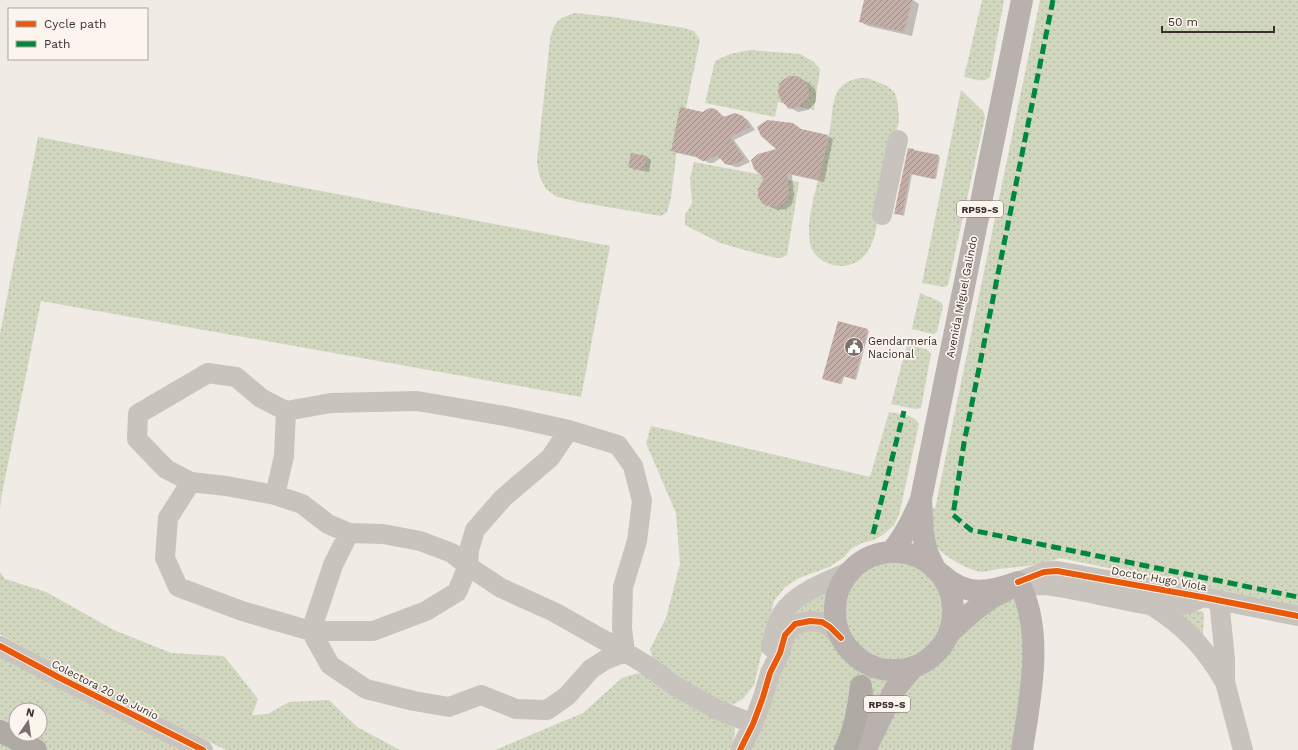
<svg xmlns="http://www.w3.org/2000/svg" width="1298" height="750" font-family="'Work Sans',sans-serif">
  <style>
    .grass { fill: url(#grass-dots); fill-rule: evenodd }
    .shadow { fill: #0003 }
    .building { fill: url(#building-hatch) }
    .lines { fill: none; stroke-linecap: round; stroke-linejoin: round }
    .minor { stroke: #c9c3be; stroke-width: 20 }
    .major { stroke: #b8b1ad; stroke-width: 22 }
    .highway { stroke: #afaaa4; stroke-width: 22 }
    .quiet { stroke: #00873e; stroke-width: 5; stroke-dasharray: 10 5; stroke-linecap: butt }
    .cycleway-casing { stroke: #fbf5ee; stroke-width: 8 }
    .cycleway { stroke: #e8590c; stroke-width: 6 }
    .labels { text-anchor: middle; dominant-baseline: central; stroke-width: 3.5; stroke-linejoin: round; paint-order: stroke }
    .shield { fill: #fbf5ee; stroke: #756b66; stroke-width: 1 }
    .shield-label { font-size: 10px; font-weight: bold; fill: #3b302b }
    .street-label { font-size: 11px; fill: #3b302b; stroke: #fbf5ee }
    .poi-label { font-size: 11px; fill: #3b302b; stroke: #fbf5ee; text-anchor: start }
  </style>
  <defs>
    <pattern id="grass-dots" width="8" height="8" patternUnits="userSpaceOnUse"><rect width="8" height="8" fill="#d1d6bf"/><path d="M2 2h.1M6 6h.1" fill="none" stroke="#b4b8a4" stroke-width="1.8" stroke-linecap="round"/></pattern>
    <pattern id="building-hatch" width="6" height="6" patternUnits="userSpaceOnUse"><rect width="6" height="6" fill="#c3afa7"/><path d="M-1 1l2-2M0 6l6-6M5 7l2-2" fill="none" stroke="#a08f88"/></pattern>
  </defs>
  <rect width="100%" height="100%" fill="#f0ebe5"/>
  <path class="grass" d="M 982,0 L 1004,0 L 990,77 C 984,84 972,78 964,77 Z
    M 1040,0 L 1298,0 L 1298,607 L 1060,558 C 1039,566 1018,567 996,569 C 991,570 986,572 981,572 C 963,568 946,557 933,544 L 931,508 L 935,509 Z
    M 575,13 L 613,17 L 684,28 L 694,31 L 700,40 L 676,156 L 671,197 L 667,212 L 661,216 L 584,203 L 557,197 L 546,189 L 540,178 L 537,162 L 550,39 C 555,21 557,19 575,13 Z
    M 750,50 L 800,54 L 814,62 L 820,69 L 814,110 L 778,102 L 775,117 L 705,103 L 715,61 L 730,54 Z
    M 867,78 C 897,89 897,89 899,120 L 874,238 C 872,242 871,246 869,249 C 859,268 835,271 819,258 C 814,254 811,249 810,243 C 809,237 809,230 809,225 C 813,190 826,157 831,123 C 832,113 833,95 840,88 C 848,79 857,78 867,78 Z
    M 961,90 L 983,111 L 985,117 L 948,285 L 944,287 L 922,283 Z
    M 38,137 L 610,246 L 581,397 L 41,301 L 2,493 L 0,509 L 0,334 Z
    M 694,162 L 799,182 L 787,255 L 781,258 L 776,258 L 752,252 L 720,243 L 685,225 L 685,215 L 692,203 L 690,179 Z
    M 920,293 L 941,302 L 943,306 L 937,332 L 933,334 L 912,329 Z
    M 907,345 L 926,349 L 931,354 L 921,408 L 915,409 L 891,404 Z
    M 889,412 C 899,414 914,414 919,424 L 899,515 L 894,525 L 884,534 L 874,540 L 862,543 L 851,549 L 843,558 L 829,567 L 799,578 L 785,587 L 774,601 L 754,685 L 743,699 L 734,704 L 722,703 L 709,698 L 653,659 L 650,649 L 666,618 L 680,564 L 676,513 L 646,443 L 651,426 L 870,477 Z
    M846 611a48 48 0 1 1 96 0a48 48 0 1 1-96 0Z
    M 0,572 L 5,579 L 46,592 L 114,630 L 171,653 L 224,656 L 258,699 L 252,715 L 268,714 L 289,702 L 329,700 L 357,727 L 400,750 L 226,750 L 68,672 L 0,634 Z
    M 1010,589 L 1029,608 L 1022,750 L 740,750 L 795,624 L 841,638 L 851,651 L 864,662 L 880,668 L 897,670 L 913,667 L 928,659 L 940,648 L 949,633 Z
    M 829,592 L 827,605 L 829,617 L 787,617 L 820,593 Z
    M 1177,611 L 1202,611 L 1204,614 L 1203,634 L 1199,635 Z
    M 0,646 L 203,750 L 0,750 ZM 16,710 L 40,710 L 40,734 L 16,734 Z
    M 645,671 L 729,721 L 735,728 L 734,738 L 729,750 L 495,750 L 583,713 L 622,678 Z"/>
  <path class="shadow" d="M 865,0 L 913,0 L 919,4 L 912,36 L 868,26 L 861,22 Z
    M 801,79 L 809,83 L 815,89 L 816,93 L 816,101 L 814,104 L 808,110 L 798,112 L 790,108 Z
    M 714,110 L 725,117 L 736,114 L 739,115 L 748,120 L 755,130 L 734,140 L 750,162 L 739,167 L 735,167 L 726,163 L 721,158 L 713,163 L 709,163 L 699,158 L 677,153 L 672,150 L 704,113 Z
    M 803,131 L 828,136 L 833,139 L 824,182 L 792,175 L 794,196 L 792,204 L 786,209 L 778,210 L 770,207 L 765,177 L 778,150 Z
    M 909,149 L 940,157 L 936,179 L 912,174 L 904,216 L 895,213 Z
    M 647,157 L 651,160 L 649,172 L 634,169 L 629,167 Z
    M 867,330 L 869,331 L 856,380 L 844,376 L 842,384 L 825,379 Z"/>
  <path class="building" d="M 864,0 L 912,0 L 904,32 L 859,22 Z
    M 789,76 L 797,76 L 801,78 L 807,84 L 809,92 L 808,96 L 804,103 L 800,106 L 789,109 L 781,100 L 778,93 L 779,84 L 782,81 Z
    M 680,107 L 703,112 L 707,109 L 711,108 L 715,109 L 718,111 L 723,117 L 735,113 L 743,116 L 750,127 L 730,137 L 745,159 L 733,165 L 729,165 L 725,164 L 717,155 L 707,160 L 703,161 L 699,159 L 696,156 L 671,151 Z
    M 768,120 L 793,123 L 801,129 L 828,135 L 819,180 L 787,173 L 789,193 L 786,201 L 780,206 L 771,207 L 763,204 L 758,197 L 758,189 L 764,178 L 754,169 L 751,160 L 758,154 L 776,149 L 761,136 L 757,127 L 764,122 Z
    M 908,148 L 914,149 L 914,150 L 939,155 L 934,179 L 910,174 L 902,215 L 894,214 Z
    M 631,153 L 647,156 L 644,170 L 628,167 Z
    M 838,321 L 868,329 L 854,379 L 842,376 L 840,384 L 822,379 Z"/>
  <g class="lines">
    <path class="minor" d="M 882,215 L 898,140
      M 191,482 L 168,518 L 165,558 L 178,587 L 242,611 L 311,631 L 373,631 L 426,611 L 457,592 L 468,566 L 469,550 L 475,530 L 503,498 L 550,458 L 569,430
      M 275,495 L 284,456 L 286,411
      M 349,533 L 333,565 L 311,631 L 330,665 L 366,689 L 414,701 L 449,707 L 481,695 L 516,709 L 547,710 L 567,696 L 591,669 L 605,660 L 625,652 L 622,628 L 623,587 L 637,541 L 642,501 L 633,466 L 618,445 L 569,430 L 510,417 L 417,401 L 331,403 L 286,411 L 261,398 L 236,377 L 208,373 L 138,414 L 137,439 L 166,469 L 191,482 L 226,486 L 275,495 L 302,504 L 328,524 L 349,533 L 383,534 L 420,541 L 452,553 L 468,566 L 501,588 L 554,612 L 625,652 L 648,666 L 675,686 L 714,708 L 753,724
      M 1018,582 L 1044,572 L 1057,571 L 1202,597 L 1298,616
      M 1021,586 L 1045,585 L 1059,587 C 1078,590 1096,594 1114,598 C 1140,603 1172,613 1197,600
      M 1219,600 L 1225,659 L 1225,682 L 1243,750
      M 1151,605 C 1186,627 1204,647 1225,682
      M 0,646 L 58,677 L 203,750
      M 771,647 C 774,636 776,624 782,614 C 797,591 826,583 850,571
      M 740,750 L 753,724 L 763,697 L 770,673 L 780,653 L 785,635 L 795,624 L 810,621 L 822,622 L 830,627 L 841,638"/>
    <path class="major" d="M 891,552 C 904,537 912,520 920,502
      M835 611a59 59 0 1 1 118 0a59 59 0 1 1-118 0Z
      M 935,569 L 927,552 L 923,535 L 921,499 L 1022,0
      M 941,574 C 966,597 988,593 1018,582 C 1045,630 1030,698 1022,750
      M 949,633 C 966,618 983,600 1005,591
      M 862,692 C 865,710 870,731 866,750
      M 868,744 L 895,689 L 913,667"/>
    <path class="highway" d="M 0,731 L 36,750
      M 845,750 C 855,729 858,709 861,686"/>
    <path class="quiet" d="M 1053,0 L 964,443 L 953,515 L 971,530 L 1298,597
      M 873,534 L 904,411"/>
    <g class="cycleway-casing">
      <path id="cycleway" d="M 1018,582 L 1044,572 L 1057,571 L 1202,597 L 1298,616
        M 0,646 L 58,677 L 203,750
        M 740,750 L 753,724 L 763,697 L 770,673 L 780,653 L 785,635 L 795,624 L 810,621 L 822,622 L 830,627 L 841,638"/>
    </g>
    <use href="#cycleway" class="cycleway"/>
  </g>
  <defs>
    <g id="civic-disc" transform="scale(1)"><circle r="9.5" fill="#7a716c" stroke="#fbf5ee"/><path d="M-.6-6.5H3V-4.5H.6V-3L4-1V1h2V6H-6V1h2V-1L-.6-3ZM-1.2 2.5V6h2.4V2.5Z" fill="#fff"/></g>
  </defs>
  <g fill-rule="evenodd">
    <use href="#civic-disc" x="854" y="347"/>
  </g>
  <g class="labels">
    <g class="shield">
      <rect x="957" y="201" width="46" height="16" rx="3"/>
      <rect x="864" y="696" width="46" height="16" rx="3"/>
    </g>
    <g class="shield-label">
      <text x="980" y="209">RP59-S</text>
      <text x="887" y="704">RP59-S</text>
    </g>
    <g class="street-label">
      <text transform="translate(962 297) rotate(-79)">Avenida Miguel Galindo</text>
      <text transform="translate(1159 579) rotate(10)">Doctor Hugo Viola</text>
      <text transform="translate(105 690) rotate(27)">Colectora 20 de Junio</text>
    </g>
    <g class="poi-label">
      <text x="868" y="341">Gendarmería<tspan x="868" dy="13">Nacional</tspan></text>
    </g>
  </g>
  <rect x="8" y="8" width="140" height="52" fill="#fbf5ee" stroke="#aea6a0"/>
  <rect x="16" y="21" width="20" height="6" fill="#e8590c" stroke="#aea6a0"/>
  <text x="44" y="28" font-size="12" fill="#3b302b">Cycle path</text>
  <rect x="16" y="41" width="20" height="6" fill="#00873e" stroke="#aea6a0"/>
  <text x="44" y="48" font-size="12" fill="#3b302b">Path</text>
  <g transform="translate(28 722) rotate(13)"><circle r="19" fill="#fbf5ee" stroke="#aea6a0"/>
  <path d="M0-3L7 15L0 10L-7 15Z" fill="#7a716c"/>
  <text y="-6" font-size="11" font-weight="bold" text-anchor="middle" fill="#3b302b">N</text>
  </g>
  <path d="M1162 26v6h112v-6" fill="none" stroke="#3b302b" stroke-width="2"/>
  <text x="1168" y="26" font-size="12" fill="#3b302b" stroke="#fbf5ee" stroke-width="3" paint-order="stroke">50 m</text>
</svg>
